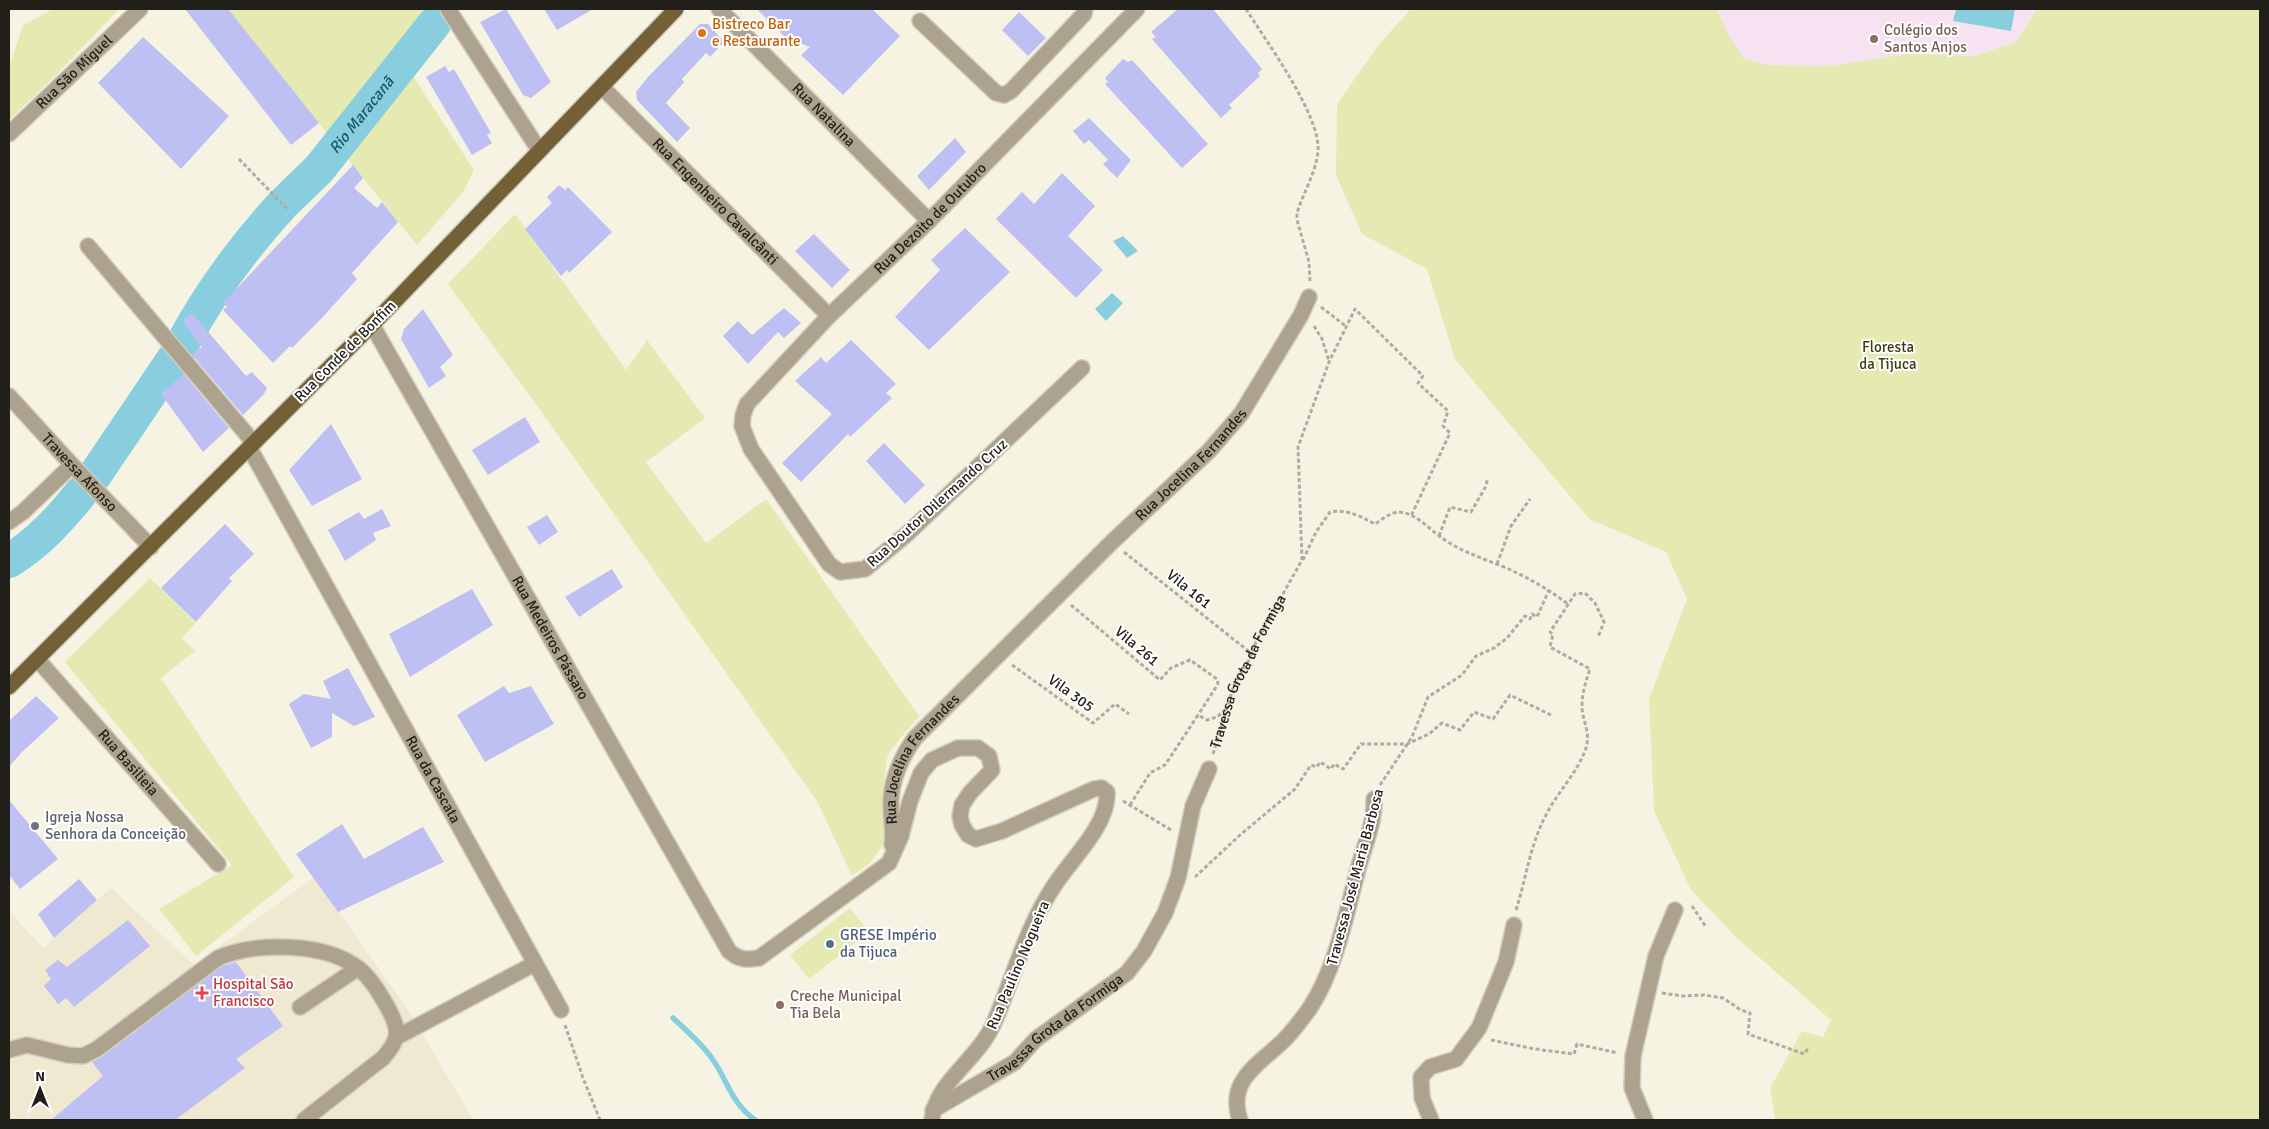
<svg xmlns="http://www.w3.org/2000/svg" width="2269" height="1129" font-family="Signika,sans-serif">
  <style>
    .built { fill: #f0e9d2 }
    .education { fill: #f6e2f1 }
    .green { fill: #e5e9b2 }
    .water { fill: #88cede }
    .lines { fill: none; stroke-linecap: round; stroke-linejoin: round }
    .stream { stroke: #88cede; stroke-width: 5.5 }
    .river { stroke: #88cede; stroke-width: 34 }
    .building { fill: #bebff3 }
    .minor-casing { stroke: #d0cdbf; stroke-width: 18 }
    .major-casing { stroke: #d0cdbf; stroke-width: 18 }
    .path { stroke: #afaca0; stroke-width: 3; stroke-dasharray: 4 2.5; stroke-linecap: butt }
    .minor { stroke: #ada28d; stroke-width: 15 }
    .major { stroke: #736037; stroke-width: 15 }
    .food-dot { fill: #e8710a; stroke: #fff; stroke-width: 2 }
    .education-dot { fill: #8d6e63; stroke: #fff; stroke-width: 2 }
    .worship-dot { fill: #6b7280; stroke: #fff; stroke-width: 2 }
    .service-dot { fill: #5c6f8a; stroke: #fff; stroke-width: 2 }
    .health-dot { fill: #e0444e; stroke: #fff; stroke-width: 2 }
    .labels { text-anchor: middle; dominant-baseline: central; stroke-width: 4; stroke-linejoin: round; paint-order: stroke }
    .food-label { font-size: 15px; fill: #c56008; stroke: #fff; text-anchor: start }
    .education-label { font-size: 15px; fill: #785e54; stroke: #fff; text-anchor: start }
    .street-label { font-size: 15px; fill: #201f19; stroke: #fff }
    .park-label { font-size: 15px; fill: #3a3c11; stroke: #fff }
    .worship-label { font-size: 15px; fill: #5b616d; stroke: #fff; text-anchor: start }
    .service-label { font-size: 15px; fill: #4e5e75; stroke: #fff; text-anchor: start }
    .health-label { font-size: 15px; fill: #be3a42; stroke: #fff; text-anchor: start }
    .water-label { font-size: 16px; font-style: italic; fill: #1b5662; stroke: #fff }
  </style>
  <rect width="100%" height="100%" fill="#f7f3e3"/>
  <path class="built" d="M 314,877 L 415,1020 L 473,1120 L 9,1120 L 9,911 L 43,948 L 111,888 L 194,965 Z"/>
  <path class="education" d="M 1717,9 L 2037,9 L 2016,42 L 1975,56 L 1908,54 L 1830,66 L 1770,65 L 1744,59 L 1729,36 Z"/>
  <path class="green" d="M 49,9 L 119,9 L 57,74 L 9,120 L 9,62 L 11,62 L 23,25 L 50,11 Z
    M 227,9 L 424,9 L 437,28 L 409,70 L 474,170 L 463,192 L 417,245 Z
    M 1411,9 L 1717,9 L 1729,36 L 1744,59 L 1770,65 L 1830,66 L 1908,54 L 1975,56 L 2016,42 L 2037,9 L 2260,9 L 2260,1120 L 1775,1120 L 1770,1088 L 1802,1031 L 1823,1037 L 1831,1020 L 1737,938 L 1691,890 L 1654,811 L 1649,699 L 1687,599 L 1666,552 L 1589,519 L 1455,359 L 1427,269 L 1362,234 L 1336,175 L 1337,104 L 1380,43 Z
    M 515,214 L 626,370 L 647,340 L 705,418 L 646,462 L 706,543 L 766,499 L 919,716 L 890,751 L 887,759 L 882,799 L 884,843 L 870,863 L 852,876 L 817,801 L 543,414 L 448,284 Z
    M 150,578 L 196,623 L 182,638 L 195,651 L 161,678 L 294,877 L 196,956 L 159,909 L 232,865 L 65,662 Z
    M 850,908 L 869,932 L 809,979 L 790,955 Z"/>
  <path class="water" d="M 1956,9 L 2015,9 L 2011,31 L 1953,21 Z
    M 1123,236 L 1138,251 L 1127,258 L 1113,241 Z
    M 1112,293 L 1123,303 L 1106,321 L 1095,309 Z"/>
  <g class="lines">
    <path class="stream" d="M 673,1018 C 686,1030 701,1043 711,1057 C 728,1080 730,1102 755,1120"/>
    <g class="river">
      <path id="s1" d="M 285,202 L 319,169 L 434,24"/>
      <path d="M 180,348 C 208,295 241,250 281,206"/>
      <path d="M 95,475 L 174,358"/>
      <path d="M 9,561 C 38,543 60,519 81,493"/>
    </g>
  </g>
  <path class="building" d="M 185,9 L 228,9 L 319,123 L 291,145 Z
    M 506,9 L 551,82 L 531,98 L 523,95 L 480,22 Z
    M 544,9 L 593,9 L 557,30 Z
    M 757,9 L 872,9 L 900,36 L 843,95 L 801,55 L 810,47 L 786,38 Z
    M 1178,9 L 1213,9 L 1262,69 L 1258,73 L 1260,76 L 1229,105 L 1232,108 L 1221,118 L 1152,39 L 1156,37 L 1151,32 Z
    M 1019,12 L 1046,38 L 1028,56 L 1002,30 Z
    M 700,24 L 708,24 L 724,42 L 710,57 L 706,53 L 682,79 L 684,82 L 666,103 L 690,128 L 677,142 L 637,100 L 636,92 L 648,77 Z
    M 143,37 L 229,116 L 181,169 L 98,83 Z
    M 1123,59 L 1128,62 L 1132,60 L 1208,144 L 1182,168 L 1105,84 L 1108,82 L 1105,78 Z
    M 445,66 L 449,72 L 454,69 L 491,133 L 487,135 L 492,143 L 472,155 L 426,77 Z
    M 1089,118 L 1131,160 L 1117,178 L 1103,164 L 1108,160 L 1089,140 L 1084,144 L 1073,131 Z
    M 955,138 L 966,152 L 929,190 L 917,176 Z
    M 353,165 L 363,178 L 354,188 L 377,208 L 382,202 L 398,222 L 352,273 L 357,279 L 322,318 L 292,348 L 290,346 L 273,363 L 223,310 L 227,307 L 223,303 Z
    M 1062,173 L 1095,206 L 1068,236 L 1103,270 L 1076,298 L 996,219 L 1022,192 L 1034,204 Z
    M 559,185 L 565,190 L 568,187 L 612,232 L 569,273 L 567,270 L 561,276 L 525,229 L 552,203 L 547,197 Z
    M 965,228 L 1010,272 L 929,350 L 895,317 L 940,270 L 931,260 Z
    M 814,234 L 850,270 L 832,288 L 795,251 Z
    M 784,308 L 801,323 L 784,338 L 778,332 L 748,364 L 723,336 L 738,321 L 752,335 Z
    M 423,309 L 453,355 L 440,367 L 446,376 L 429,388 L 401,339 L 404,329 Z
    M 192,313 L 246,376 L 252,372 L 267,388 L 264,394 L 243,415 L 192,355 L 202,347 L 182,321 Z
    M 851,340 L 896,384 L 886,393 L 892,398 L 850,437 L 848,434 L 801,482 L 782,463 L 832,414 L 795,381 L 821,357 L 826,363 Z
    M 184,374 L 229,428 L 203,452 L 161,394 Z
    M 525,417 L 540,442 L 488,475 L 472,450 Z
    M 331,424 L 362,479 L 312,506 L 289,470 Z
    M 884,443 L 925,485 L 905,504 L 866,461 Z
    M 382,509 L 391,526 L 373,533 L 376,540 L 345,561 L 328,530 L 359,512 L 364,519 Z
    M 547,515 L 558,532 L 539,545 L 527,527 Z
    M 225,524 L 254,554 L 229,578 L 232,581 L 196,622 L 161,588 Z
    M 612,569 L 623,587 L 579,617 L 565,597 Z
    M 472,589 L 493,625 L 410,677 L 389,634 Z
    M 348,668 L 375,717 L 354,726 L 332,713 L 332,737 L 311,748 L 289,704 L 304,694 L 331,699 L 323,681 Z
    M 504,686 L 509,693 L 531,686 L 554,724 L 485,762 L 457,715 Z
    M 36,696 L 59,718 L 21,753 L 9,767 L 9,721 Z
    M 9,800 L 58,859 L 20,889 L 9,875 Z
    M 342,824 L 364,859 L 423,827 L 444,862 L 338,912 L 296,854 Z
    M 79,879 L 97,900 L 54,938 L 38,914 Z
    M 128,920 L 150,946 L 74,1007 L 66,998 L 58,1004 L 44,986 L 51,979 L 45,970 L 58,960 L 67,967 Z
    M 236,962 L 283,1026 L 236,1059 L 245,1068 L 175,1120 L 51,1120 L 103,1076 L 92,1062 L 103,1056 L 222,966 Z"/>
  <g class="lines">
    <g class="minor-casing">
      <g id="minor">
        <path d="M 448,9 L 539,150"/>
        <path id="s3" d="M 719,9 L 929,221"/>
        <path d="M 920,21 L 996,93 L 1004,95 L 1011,91 L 1084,14 L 1085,9"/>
        <path id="s4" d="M 602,87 L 829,316"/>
        <path id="s5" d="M 9,134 L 140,9"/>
        <path d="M 88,246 L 254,443"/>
        <path id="s6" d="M 372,325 L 729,951 C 739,960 746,960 759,958 L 889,863 L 901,836 L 910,801 L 921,773 L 932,760 L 958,748 L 978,748 L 989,756 L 992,770 L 970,793 L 962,805 L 960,816 L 962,825 L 968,835 L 976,839 L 1002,831 L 1094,789 L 1102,788 L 1107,792 C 1109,825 1071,859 1054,886 C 1033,917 1020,955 1007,990 C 1001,1005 996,1022 987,1036 C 970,1064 935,1086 932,1120"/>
        <path id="s7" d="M 1082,368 L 907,534 L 865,569 L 840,572 L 829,564 L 751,449 L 742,426 L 743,415 L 747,404 L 829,316 L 929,221 L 1137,9"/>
        <path id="s8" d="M 9,396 L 72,465 L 151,547"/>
        <path id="s9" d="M 249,447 L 561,1010"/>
        <path d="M 9,522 L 23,512 L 72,465"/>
        <path id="s10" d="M 37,659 L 218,864"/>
        <path id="s11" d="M 892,845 C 894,829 890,814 891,798 C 893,775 902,756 915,738 L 1112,542 L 1209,451 L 1241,414 L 1301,315 L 1309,297"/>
        <path d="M 300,1007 L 358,968"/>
        <path d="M 397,1037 L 534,964"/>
        <path d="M 9,1050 L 27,1045 L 68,1055 L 83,1056 L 97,1049 L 218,958 C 256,942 324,942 358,968 C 371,978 380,994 388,1008 C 400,1030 400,1039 383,1058 L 304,1120"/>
        <path id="s12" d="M 933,1110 L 1015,1062 L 1036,1039 L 1127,973 L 1144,951 L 1165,913 L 1178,878 L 1193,806 L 1209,769"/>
        <path d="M 1240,1120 C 1227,1082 1256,1066 1281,1043 C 1291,1034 1301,1020 1310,1008 C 1336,968 1346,915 1358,869 C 1364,847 1375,822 1374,799"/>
        <path d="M 1431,1120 L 1422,1098 L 1421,1077 L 1430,1067 L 1456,1059 L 1479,1028 L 1506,962 L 1514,925"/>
        <path d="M 1645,1120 L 1632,1088 L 1633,1056 L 1656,956 L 1675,910"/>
      </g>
    </g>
    <g class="major-casing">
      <path id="major" d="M 9,687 L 372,325 L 676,9"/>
    </g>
    <g class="path">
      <path d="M 1246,9 C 1266,41 1321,116 1318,151 C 1316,173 1303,193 1297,213 L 1297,220 L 1309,262 L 1310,281"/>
      <path d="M 239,159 L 288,210"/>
      <path d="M 1321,307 L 1347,327"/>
      <path d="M 1314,326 L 1322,339 L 1329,361"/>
      <path d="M 1439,536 L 1450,507 L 1471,512 L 1485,488 L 1488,478"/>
      <path d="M 1124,552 L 1252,654"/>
      <path d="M 1303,560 L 1316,532 L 1330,512 C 1347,509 1360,516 1375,524 C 1381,520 1391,512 1399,512 C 1416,513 1429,529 1442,538 C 1462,552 1482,558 1504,567 C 1527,577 1548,589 1568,604"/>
      <path d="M 1497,564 L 1511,526 L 1530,499"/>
      <path d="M 1071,605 L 1160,680 L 1171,668 L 1190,660 L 1217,679 L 1218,684 L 1198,715"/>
      <path d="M 1012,665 L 1093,723 L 1115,704 L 1129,714"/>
      <path id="s2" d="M 1213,754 L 1234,685 L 1249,660 L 1256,642 L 1302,560 L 1298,447 L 1329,362 L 1355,309 L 1423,376 L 1418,383 L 1448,411 L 1443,426 L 1450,433 L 1411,516"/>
      <path d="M 1380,785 L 1412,737 L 1428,697 L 1462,675 L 1476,656 L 1494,648 L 1507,638 L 1525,616 L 1530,619 L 1532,614 L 1537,617 L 1549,590"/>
      <path d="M 1123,801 L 1171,830"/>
      <path d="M 1130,805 L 1150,773 L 1165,765 L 1198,715 L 1207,720 L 1217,717 L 1226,709"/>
      <path d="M 1195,877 L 1240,835 L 1295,789 L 1311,765 L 1317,767 L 1320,762 L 1331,769 L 1334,764 L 1343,769 L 1361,744 L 1407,744 L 1429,734 L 1442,723 L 1460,730 L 1474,712 L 1493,719 L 1510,695 L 1551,715"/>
      <path d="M 1692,906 L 1706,927"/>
      <path d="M 1516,910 C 1526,879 1530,845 1546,815 C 1557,793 1576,774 1585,751 C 1592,733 1582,721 1582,706 C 1582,693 1586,681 1590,669 L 1550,647 L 1553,634 L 1550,632 L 1575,594 L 1585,593 L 1595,603 L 1604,622 L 1598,637"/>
      <path d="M 1662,993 L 1683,996 L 1704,995 L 1723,998 L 1741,1010 L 1750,1013 L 1748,1034 L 1804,1054 L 1809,1047"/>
      <path d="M 565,1025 L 583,1078 L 600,1120"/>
      <path d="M 1491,1040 L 1535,1049 L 1574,1054 L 1577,1044 L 1618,1053"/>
    </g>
    <use href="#minor" class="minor"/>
    <use href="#major" class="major"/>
  </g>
  <circle class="food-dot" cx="702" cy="33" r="5"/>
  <g class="education-dot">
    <circle cx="1874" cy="39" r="5"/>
    <circle cx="780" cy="1005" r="5"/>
  </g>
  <circle class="worship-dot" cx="35" cy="826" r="5"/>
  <circle class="service-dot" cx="830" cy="944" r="5"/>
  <path class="health-dot" d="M199.5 985.5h5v5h5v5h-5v5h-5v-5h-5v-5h5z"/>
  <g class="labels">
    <g class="food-label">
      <text x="712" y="24">Bistreco Bar<tspan x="712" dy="17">e Restaurante</tspan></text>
    </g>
    <g class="education-label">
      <text x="1884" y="30">Colégio dos<tspan x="1884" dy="17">Santos Anjos</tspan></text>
      <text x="790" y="996">Creche Municipal<tspan x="790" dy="17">Tia Bela</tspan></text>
    </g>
    <g class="street-label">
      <text stroke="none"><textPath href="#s5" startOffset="90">Rua São Miguel</textPath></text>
      <text stroke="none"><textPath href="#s3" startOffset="149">Rua Natalina</textPath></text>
      <text stroke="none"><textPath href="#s4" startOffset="161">Rua Engenheiro Cavalcânti</textPath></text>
      <text stroke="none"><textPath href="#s7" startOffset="782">Rua Dezoito de Outubro</textPath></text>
      <text transform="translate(345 351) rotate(-45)">Rua Conde de Bonfim</text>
      <text stroke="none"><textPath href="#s11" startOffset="501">Rua Jocelina Fernandes</textPath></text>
      <text stroke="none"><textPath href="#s8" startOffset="104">Travessa Afonso</textPath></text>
      <text transform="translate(937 503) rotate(-42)">Rua Doutor Dilermando Cruz</text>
      <text transform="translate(1189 589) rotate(39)">Vila 161</text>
      <text stroke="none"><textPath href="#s6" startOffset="360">Rua Medeiros Pássaro</textPath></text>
      <text transform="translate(1137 646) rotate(40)">Vila 261</text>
      <text stroke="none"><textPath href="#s2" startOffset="90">Travessa Grota da Formiga</textPath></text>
      <text transform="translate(1071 693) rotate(36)">Vila 305</text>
      <text stroke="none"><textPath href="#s10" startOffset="138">Rua Basilieia</textPath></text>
      <text stroke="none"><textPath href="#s11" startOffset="96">Rua Jocelina Fernandes</textPath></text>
      <text stroke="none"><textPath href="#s9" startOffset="380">Rua da Cascata</textPath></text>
      <text transform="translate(1355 877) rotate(-75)">Travessa José Maria Barbosa</text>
      <text transform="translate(1018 965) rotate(-67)">Rua Paulino Nogueira</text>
      <text stroke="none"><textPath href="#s12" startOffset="148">Travessa Grota da Formiga</textPath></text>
    </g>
    <g class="park-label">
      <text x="1888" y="347">Floresta<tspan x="1888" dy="17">da Tijuca</tspan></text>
    </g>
    <g class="worship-label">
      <text x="45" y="817">Igreja Nossa<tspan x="45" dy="17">Senhora da Conceição</tspan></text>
    </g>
    <g class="service-label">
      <text x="840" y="935">GRESE Império<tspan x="840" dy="17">da Tijuca</tspan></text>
    </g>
    <g class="health-label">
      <text x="213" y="984">Hospital São<tspan x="213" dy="17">Francisco</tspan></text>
    </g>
    <g class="water-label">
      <text stroke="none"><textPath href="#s1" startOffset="116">Rio Maracanã</textPath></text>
    </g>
  </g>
  <rect width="2269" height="1129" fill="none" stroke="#201f19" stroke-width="20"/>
  <g transform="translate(40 1089)" stroke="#ffffff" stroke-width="4" paint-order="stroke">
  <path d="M0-4L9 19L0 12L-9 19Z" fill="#201f19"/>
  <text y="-8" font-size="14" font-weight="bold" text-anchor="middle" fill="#201f19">N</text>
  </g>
</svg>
